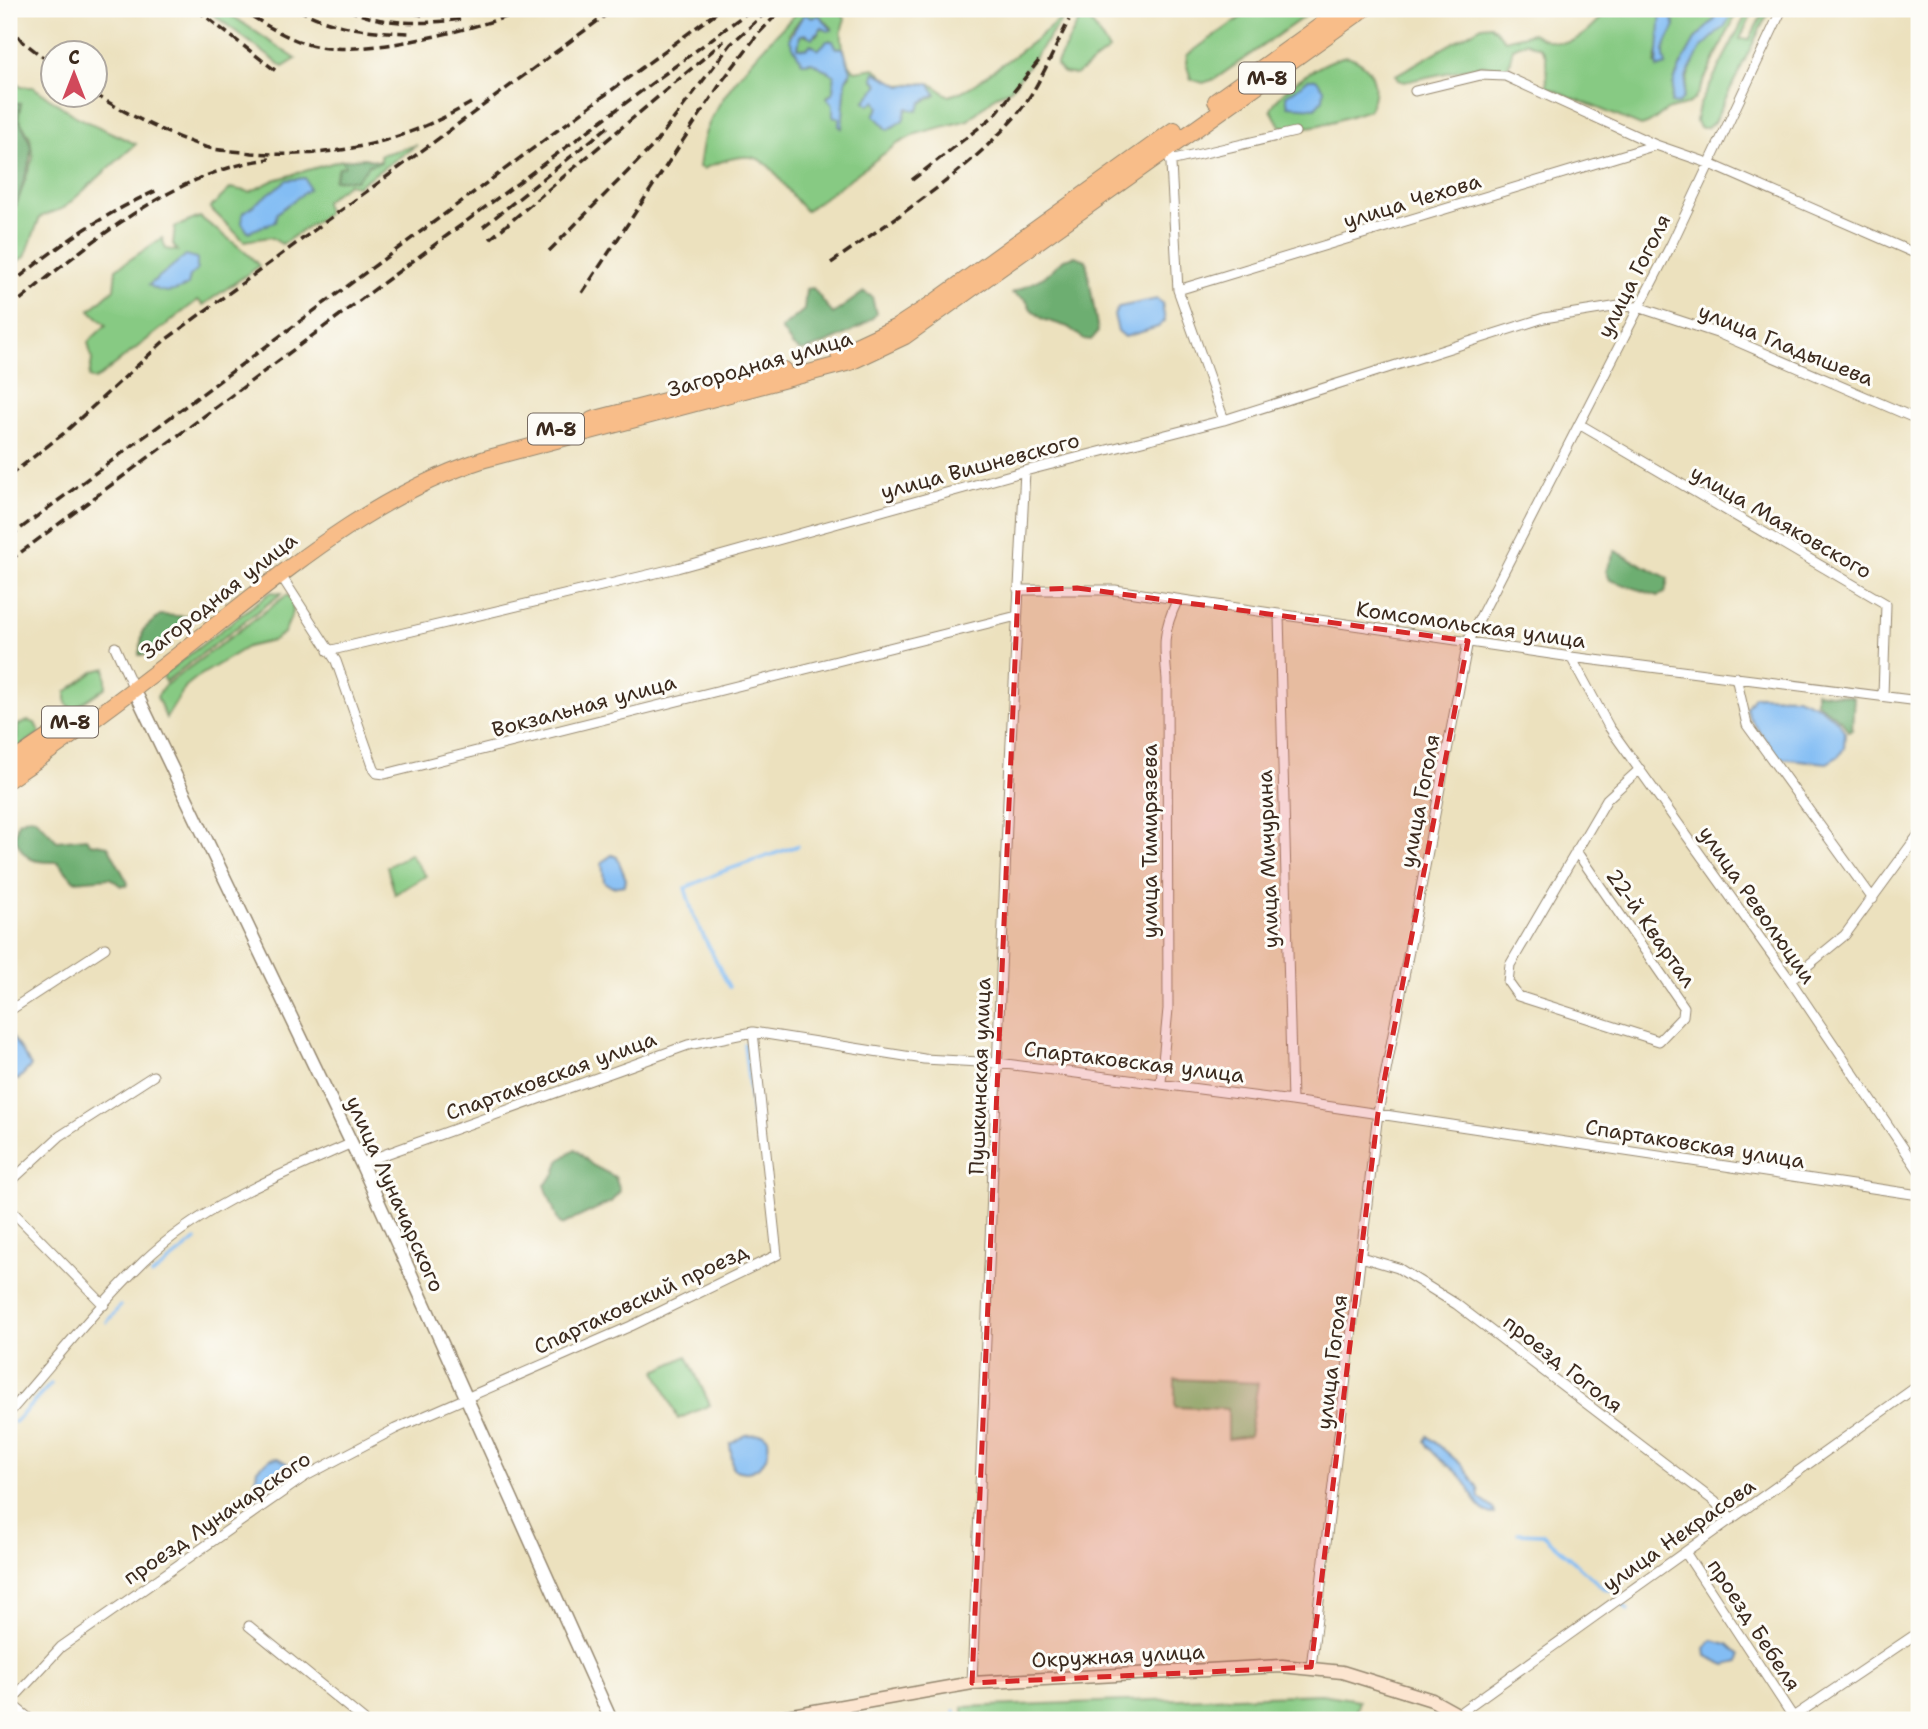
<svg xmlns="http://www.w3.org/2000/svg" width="1928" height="1729" font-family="'Shantell Sans',sans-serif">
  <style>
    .green { fill: #87ca83; stroke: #617a50; stroke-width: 2; fill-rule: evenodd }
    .forest { fill: #6dae71; stroke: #546c48; stroke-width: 2 }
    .water { fill: #83bdf4; stroke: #5f7489; stroke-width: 2 }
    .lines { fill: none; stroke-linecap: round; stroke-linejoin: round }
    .stream { stroke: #83bdf4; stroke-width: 3.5 }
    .minor-casing { stroke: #94866e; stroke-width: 11 }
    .tertiary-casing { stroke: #94866e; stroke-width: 15 }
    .secondary-casing { stroke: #94866e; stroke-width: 15 }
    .trunk-casing { stroke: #94866e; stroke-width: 18 }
    .minor { stroke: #fff; stroke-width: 9 }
    .tertiary { stroke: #fff; stroke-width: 12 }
    .secondary { stroke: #fce5d0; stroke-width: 12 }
    .trunk { stroke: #f8bd89; stroke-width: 16 }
    .rail { stroke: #3b2a1e; stroke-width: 3.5; stroke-dasharray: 10 5; stroke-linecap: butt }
    .marked { fill: #d62828; fill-opacity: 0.2; stroke: #d62828; stroke-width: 5; stroke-dasharray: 14 9; stroke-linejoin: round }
    .labels { text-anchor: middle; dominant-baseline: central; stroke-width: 6; stroke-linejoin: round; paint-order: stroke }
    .shield { fill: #fdfcf7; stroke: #75695f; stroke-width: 2 }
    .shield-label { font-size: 19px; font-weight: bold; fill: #3b2a1e }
    .street-label { font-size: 21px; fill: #3b2a1e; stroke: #fdfcf7 }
  </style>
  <rect width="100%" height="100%" fill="#fdfcf7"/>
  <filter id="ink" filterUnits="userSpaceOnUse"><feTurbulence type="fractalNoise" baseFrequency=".0143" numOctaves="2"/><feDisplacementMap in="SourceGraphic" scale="14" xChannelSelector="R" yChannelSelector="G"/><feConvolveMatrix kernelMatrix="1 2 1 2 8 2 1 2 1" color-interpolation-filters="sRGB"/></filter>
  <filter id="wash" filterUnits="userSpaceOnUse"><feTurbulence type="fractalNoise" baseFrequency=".00686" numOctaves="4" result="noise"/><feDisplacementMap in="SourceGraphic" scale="28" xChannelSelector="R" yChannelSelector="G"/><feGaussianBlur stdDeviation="1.57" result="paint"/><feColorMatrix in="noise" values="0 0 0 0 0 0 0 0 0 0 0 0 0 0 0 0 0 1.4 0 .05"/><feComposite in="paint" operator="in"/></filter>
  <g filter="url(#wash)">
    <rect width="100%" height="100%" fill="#ece1be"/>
    <path class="green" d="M 206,9 L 222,9 L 296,59 L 283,67 Z
      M 801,9 L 840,9 L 845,19 C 838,34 843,59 855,71 L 875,68 L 891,82 L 900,85 L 930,83 L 949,96 C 971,90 983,77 1001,65 C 1023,50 1042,35 1062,17 L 1060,14 L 1070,9 L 1011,89 L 997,95 L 968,120 L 916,134 L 897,144 L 806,211 C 766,170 771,138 703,169 L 699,167 C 701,156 702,144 705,134 C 719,91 769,40 801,9 ZM 804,14 L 812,18 L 819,15 L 832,28 L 827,30 L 822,27 L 816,36 L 800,35 L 798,48 L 807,49 L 811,44 L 818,50 L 830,40 L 836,48 L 844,49 L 850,75 L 846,79 L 842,128 L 839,126 L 839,118 L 833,116 L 833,105 L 827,97 L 833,92 L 834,75 L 812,62 L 802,63 L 789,34 ZM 878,75 L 901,86 L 930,85 L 936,95 L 920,103 L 917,111 L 907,108 L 903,120 L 888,130 L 874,115 L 879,107 L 875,101 L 869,105 L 865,101 L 879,85 L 874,80 Z
      M 1253,9 L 1315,9 L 1215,79 L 1203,83 L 1191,79 L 1186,63 L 1187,55 Z
      M 1610,9 L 1661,9 L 1661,36 L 1655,65 C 1665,52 1664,39 1675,26 L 1668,9 L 1716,9 L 1715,19 L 1696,38 L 1681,65 L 1674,81 L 1671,102 L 1683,98 C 1686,80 1691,62 1702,47 C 1713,33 1725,25 1734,9 L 1739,9 L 1695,99 C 1683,108 1682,105 1670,109 C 1658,113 1656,123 1641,126 L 1547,87 L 1546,57 L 1541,48 L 1525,42 L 1513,48 L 1508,68 L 1503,70 L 1483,65 L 1404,82 L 1398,80 L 1396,75 L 1482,26 L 1491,25 L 1505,40 L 1532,33 C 1572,56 1584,34 1610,9 Z
      M 1749,9 L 1754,9 L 1740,39 L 1749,40 L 1765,9 L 1770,9 L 1714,122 L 1707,128 L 1699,128 L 1696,121 L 1699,106 Z
      M 1086,14 L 1109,50 L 1076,75 L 1064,73 L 1056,65 L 1082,15 Z
      M 1347,56 C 1373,64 1381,85 1369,110 C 1343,118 1308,133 1280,126 L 1271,110 C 1278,89 1325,60 1347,56 Z
      M 9,77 L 21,87 L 33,87 L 77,117 L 136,144 L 64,208 L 40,217 L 25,257 L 13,264 L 9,272 L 9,215 L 16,206 L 33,158 L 30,137 L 18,118 L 21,103 L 9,103 Z
      M 417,145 L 357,186 L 348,184 L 325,201 L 327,214 L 282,244 L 270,237 L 244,241 L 210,208 L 231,188 L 250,192 L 274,180 L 342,160 L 356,180 L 369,165 L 381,162 L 380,155 Z
      M 200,217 C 217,231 247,250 259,266 L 203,305 L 198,300 L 95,380 L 89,377 L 92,360 L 88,342 L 106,325 L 90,310 L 114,289 L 116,269 L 162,238 L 166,249 L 177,251 L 173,244 L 175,227 Z
      M 271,592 L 282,593 L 165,682 L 163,675 Z
      M 287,595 L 292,599 L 293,612 L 284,633 L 272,641 L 247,647 L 196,678 L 186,686 L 166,718 L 157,697 L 163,687 Z
      M 106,668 L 106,687 L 72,710 L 66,703 L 66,692 L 95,671 Z
      M 28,721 L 35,723 L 40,733 L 9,754 L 9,743 L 17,738 L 18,725 Z
      M 410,854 L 426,876 L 395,894 L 387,867 Z
      M 687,1356 L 710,1405 L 678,1419 L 656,1371 Z
      M 1175,1379 L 1258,1383 L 1249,1436 L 1228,1439 L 1228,1409 L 1175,1407 Z
      M 1321,1694 L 1359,1700 L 1354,1720 L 963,1720 L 963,1707 Z"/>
    <path class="forest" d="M 9,103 L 21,103 L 18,118 C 34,145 34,151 24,180 C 20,193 18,204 9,215 Z
      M 364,158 L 381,162 L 369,165 L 356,180 L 334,180 L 339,168 L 345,166 L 342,160 Z
      M 1075,256 L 1086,260 L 1098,332 L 1091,340 L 1084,339 L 1068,327 L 1043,319 L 1031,309 L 1026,300 L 1012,293 L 1044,277 L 1064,259 Z
      M 813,288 L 833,314 L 864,292 L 872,297 L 876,314 C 867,327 818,348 801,351 L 793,346 L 781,329 L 804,310 L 806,289 Z
      M 1615,551 L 1668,578 L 1665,593 L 1658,596 L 1610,580 L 1606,571 Z
      M 160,615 L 196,617 L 148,655 L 139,655 L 143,630 Z
      M 1816,692 L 1854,697 L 1852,730 L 1848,731 L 1842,721 L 1816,702 Z
      M 29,817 L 35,818 L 57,841 L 86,838 L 90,843 L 108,846 L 128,883 L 127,886 L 121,886 L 110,878 L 74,881 L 58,862 C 34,862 24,862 15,836 L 18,822 Z
      M 575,1149 L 592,1165 L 615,1177 L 620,1191 L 611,1202 L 562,1225 L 558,1221 L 545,1185 L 555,1174 L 559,1161 Z"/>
    <path class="water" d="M 1661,9 L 1668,9 L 1675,26 C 1668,41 1660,48 1666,65 L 1657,68 Z
      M 1716,9 L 1734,9 L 1725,26 L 1701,48 L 1686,77 L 1683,98 L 1678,104 L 1671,103 L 1674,81 L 1681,65 L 1696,38 L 1715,19 Z
      M 804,14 L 812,18 L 819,15 L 832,30 L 828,31 L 822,27 L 812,38 L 806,34 L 800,35 L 798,48 L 806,49 L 811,44 L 818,50 L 827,41 L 833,41 L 836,48 L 843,48 L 851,71 L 846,79 L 842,128 L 839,126 L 839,118 L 833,116 L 833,105 L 827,98 L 833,92 L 834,75 L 812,62 L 802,63 L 789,39 Z
      M 875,72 L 901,86 L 929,83 L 936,94 L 922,102 L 917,111 L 907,108 L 903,120 L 888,130 L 874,115 L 879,107 L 875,101 L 869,105 L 865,101 L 879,85 L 873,78 Z
      M 1309,79 L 1316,79 L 1324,89 L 1323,99 L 1315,108 L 1288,106 L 1286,96 Z
      M 305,178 L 309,189 L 277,213 L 275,222 L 248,232 L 242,223 L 243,213 L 287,180 Z
      M 186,255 L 197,258 L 197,270 L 190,276 L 188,285 C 174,293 163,295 149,285 Z
      M 1157,299 L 1162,303 L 1165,321 L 1158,327 L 1125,337 L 1118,331 L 1114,315 L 1119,307 Z
      M 1754,696 L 1797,697 L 1820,707 L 1839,722 L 1845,733 L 1844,748 L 1839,756 L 1827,763 L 1779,758 L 1749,717 L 1746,708 Z
      M 612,855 L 617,857 L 626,879 L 624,885 L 612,887 L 604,882 L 602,862 Z
      M 9,1032 L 31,1066 L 18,1080 L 9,1077 Z
      M 763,1434 L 768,1438 C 771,1460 756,1479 733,1469 L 730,1444 L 746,1435 Z
      M 1428,1436 L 1464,1467 L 1478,1488 L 1479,1498 L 1494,1509 L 1495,1514 C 1476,1513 1474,1494 1465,1482 C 1454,1466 1434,1459 1425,1441 Z
      M 278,1458 L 288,1464 L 289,1474 L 259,1495 L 254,1490 L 257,1469 L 270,1459 Z
      M 1713,1640 L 1728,1644 L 1740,1655 L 1739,1662 L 1726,1665 L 1706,1656 L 1705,1648 Z"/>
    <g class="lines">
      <path class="stream" d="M 729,987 L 694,917 L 685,888 L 721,872 L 797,846
        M 744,1044 L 753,1120
        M 152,1275 L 196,1240
        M 107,1322 L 120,1306
        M 15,1422 L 51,1384
        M 1518,1533 L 1543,1534 L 1602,1587 L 1610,1590
        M 1624,1606 L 1628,1610
        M 955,1720 L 955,1711"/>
    </g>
  </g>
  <g filter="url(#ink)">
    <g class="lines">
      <g class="minor-casing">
        <path id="minor" d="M 1415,91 L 1481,75 L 1505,76 L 1656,145
          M 1170,146 L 1178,290 L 1224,420
          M 1170,161 L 1295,132
          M 1178,290 L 1656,145 L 1708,163 L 1919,255
          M 1579,424 L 1886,604 L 1883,696
          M 280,574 L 336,661 L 374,769 L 377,773 L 385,774 L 1017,616
          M 1018,590 L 1115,590 L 1571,657 L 1919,701
          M 1279,616 L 1292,1101
          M 115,647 L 134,689
          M 328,651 L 677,568 L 1025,471 L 1224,420 L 1544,318 L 1619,306 L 1638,307 L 1720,334 L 1919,420
          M 1571,657 L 1609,727 L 1790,980 L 1919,1171
          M 1736,677 L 1747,725 L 1873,899
          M 1576,851 L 1684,1007 L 1683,1016 L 1659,1041 L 1518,996 L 1508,982 L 1510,965 L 1607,799 L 1640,769
          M 1790,980 L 1845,935 L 1919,834
          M 9,1011 L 105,948
          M 1161,1082 L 1168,1009 L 1167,679 C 1164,646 1162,632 1177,601
          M 361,1163 L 688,1045 L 753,1032 L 924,1059 L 998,1063 L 1292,1101 L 1919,1195
          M 9,1183 L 60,1136 L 153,1076
          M 9,1208 L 104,1305
          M 1361,1257 L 1398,1268 L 1456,1304 L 1714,1501 L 1732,1519
          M 9,1413 C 53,1363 96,1308 144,1261 C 201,1206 280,1175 352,1143
          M 1685,1552 L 1795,1720
          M 249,1626 L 364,1720
          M 1311,1667 L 1378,1113 L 1468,641 L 1672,243 L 1782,9
          M 972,1683 L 1008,800 L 1025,471
          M 9,1702 L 31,1720
          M 10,1702 L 61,1647 L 304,1477 L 395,1429 L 631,1326 L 777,1255 L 753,1032
          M 1458,1714 L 1919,1385
          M 1793,1717 L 1919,1632"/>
      </g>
      <g class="tertiary-casing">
        <path id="tertiary" d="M 134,689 L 361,1163 L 611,1720"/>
      </g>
      <g class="secondary-casing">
        <path id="secondary" d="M 764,1720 L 972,1683 L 1282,1666 L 1342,1672 L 1432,1700 L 1468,1720"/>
      </g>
      <g class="trunk-casing">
        <path id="trunk" d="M 1216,101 L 1344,9
          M 839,354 L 897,327 L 932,304 L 1174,130
          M 592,420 L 784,370
          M 9,764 L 56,732
          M 9,779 C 77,733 142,684 206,633 C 294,564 377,494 485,459 L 850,362 L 905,336 L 1364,9"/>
      </g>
      <use href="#minor" class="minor"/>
      <use href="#tertiary" class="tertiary"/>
      <use href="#secondary" class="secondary"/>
      <use href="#trunk" class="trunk"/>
      <path class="rail" d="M 196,9 L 276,71
        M 240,9 C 266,25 297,46 328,48 C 386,52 476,28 530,9
        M 297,9 C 333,28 370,32 410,33
        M 347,9 C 382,26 425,24 463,19
        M 398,9 L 426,16
        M 9,24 L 22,41 L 52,64
        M 94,94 C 130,115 165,134 205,147 C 219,151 236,151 252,153 C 333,159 401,143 471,103
        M 912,180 L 994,116 L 1041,58
        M 483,227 L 609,126
        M 490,239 L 724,41
        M 549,251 L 653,146 L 731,44 L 765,13
        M 831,263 C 893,219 963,176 1013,119 C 1038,91 1052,53 1069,20
        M 9,286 C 54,248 103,214 158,190
        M 582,293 L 723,80 L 758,34 L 782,9
        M 9,309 C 82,249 172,171 270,159
        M 9,476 L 63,434 L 164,341 L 614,9
        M 9,537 L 721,9
        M 9,561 L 752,9"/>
    </g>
  </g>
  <path class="marked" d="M 1077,588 L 1468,641 L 1378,1113 L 1311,1667 L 972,1683 L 1018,590 Z"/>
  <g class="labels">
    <g class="shield">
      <rect x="1239" y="62.5" width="56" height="31" rx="5"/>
      <rect x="528" y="413.5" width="56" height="31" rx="5"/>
      <rect x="42" y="706.5" width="56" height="31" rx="5"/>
    </g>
    <g class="shield-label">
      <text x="1267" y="78">М-8</text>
      <text x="556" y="429">М-8</text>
      <text x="70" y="722">М-8</text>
    </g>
    <g class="street-label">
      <text transform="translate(1412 201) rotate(-17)">улица Чехова</text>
      <text transform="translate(1634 276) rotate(-63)">улица Гоголя</text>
      <text transform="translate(1786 345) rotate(22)">улица Гладышева</text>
      <text transform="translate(760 364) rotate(-16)">Загородная улица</text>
      <text transform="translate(980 466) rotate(-15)">улица Вишневского</text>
      <text transform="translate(1781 522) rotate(30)">улица Маяковского</text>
      <text transform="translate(219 596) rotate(-38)">Загородная улица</text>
      <text transform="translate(1471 625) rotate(8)">Комсомольская улица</text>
      <text transform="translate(584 706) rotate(-15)">Вокзальная улица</text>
      <text transform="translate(1420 801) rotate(-79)">улица Гоголя</text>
      <text transform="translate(1150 841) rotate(-90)">улица Тимирязева</text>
      <text transform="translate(1268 859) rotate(-92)">улица Мичурина</text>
      <text transform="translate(1757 905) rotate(55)">улица Революции</text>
      <text transform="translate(1651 928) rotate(55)">22-й Квартал</text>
      <text transform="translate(1134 1062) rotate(7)">Спартаковская улица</text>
      <text transform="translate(551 1076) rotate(-20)">Спартаковская улица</text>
      <text transform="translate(980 1076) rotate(-88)">Пушкинская улица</text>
      <text transform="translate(1695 1144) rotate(9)">Спартаковская улица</text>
      <text transform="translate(395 1194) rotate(66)">улица Луначарского</text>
      <text transform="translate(641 1299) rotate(-25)">Спартаковский проезд</text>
      <text transform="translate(1332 1362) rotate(-83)">улица Гоголя</text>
      <text transform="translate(1563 1364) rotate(38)">проезд Гоголя</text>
      <text transform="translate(217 1518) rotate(-34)">проезд Луначарского</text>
      <text transform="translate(1679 1535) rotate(-35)">улица Некрасова</text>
      <text transform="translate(1754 1625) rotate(57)">проезд Бебеля</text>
      <text transform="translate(1118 1656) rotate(-3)">Окружная улица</text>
    </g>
  </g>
  <rect width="1928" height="1729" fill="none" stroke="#fdfcf7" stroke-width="35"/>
  <g transform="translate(74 74)"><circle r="33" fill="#fdfcf7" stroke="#afa8a0" stroke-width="2"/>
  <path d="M0-5L12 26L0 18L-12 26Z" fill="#d1495b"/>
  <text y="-10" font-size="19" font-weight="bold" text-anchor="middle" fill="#3b2a1e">С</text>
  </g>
</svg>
